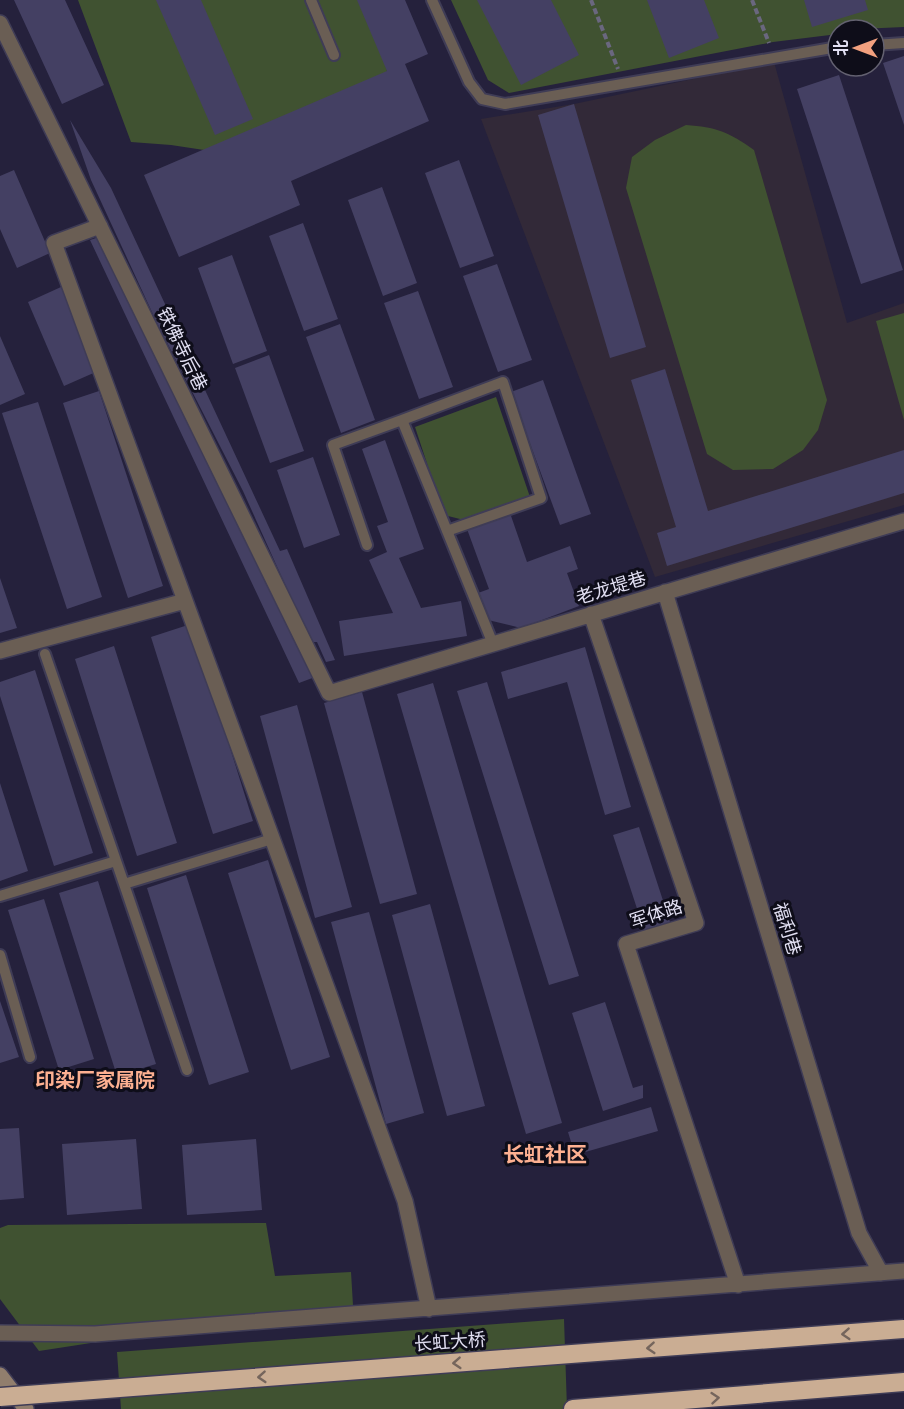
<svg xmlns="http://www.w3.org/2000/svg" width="904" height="1409" font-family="Cabin,'Noto Sans SC',sans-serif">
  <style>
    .education { fill: #322938 }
    .green { fill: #405231 }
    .building { fill: #444063 }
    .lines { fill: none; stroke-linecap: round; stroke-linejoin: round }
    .lane-casing { stroke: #3f3c56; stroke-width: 14 }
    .street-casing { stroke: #3f3c56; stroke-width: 18 }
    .secondary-casing { stroke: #3f3c56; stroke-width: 18 }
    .highway-casing { stroke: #3f3c56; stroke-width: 21 }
    .path { stroke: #6a677f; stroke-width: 4; stroke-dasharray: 6 3; stroke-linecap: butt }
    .lane { stroke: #6a5e54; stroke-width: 10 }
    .street { stroke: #6a5e54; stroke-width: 15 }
    .secondary { stroke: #917e6d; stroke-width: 15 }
    .highway { stroke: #caad93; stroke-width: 18 }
    .highway-bridge-casing { stroke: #3f3c56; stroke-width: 21; stroke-linecap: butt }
    .highway-bridge { stroke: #caad93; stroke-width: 18 }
    .oneway { stroke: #75655c }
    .labels { text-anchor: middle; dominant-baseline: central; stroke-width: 6; stroke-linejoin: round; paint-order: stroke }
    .street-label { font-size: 18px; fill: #e2e0f3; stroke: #0e0d19 }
    .neighbourhood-label { font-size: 20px; font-weight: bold; fill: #fdb091; stroke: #0e0d19 }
    .quarter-label { font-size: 21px; font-weight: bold; fill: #fdb091; stroke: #0e0d19 }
  </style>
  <rect width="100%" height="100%" fill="#25213c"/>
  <path class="education" d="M 774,62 L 847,323 L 904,303 L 904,505 L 655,577 L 481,119 L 574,104 Z"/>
  <path class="green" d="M 78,0 L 377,0 L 390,31 L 385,94 L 237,155 L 171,145 L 131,142 Z
    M 451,0 L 904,0 L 904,27 L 838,30 L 838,34 L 773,42 L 509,93 L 488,80 Z
    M 686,125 C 716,127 729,132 754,150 L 827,400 L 818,430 L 803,450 L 773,469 L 733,470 L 707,454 L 626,188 L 632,157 L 655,140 Z
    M 904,313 L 904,420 L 876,321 Z
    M 496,397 L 531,500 L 468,521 L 444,515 L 415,427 Z
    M 266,1223 L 275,1276 L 351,1272 L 354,1322 L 104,1341 L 39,1351 L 0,1299 L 0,1228 L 8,1225 Z
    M 564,1319 L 567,1409 L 121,1409 L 117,1352 Z"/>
  <path class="building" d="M 14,0 L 65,0 L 104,85 L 62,104 Z
    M 156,0 L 201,0 L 253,119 L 215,135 Z
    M 357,0 L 405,0 L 428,54 L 405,64 L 429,121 L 291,181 L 300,205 L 179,257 L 144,175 L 387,71 Z
    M 477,0 L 551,0 L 579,55 L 521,85 Z
    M 647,0 L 704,0 L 719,38 L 669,58 Z
    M 804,0 L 865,0 L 868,10 L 812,27 Z
    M 904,56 L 904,125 L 883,63 Z
    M 839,75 L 903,270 L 861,284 L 797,89 Z
    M 574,104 L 646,347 L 610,358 L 538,115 Z
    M 70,120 L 111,188 L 280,551 L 287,549 L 335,660 L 326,662 L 317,642 L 311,642 L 243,491 L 157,323 L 91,180 Z
    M 459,160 L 494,256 L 460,268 L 425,173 Z
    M 14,170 L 50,253 L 17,268 L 0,229 L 0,176 Z
    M 382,187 L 417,283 L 383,296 L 348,200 Z
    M 303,223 L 338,319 L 304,331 L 269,236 Z
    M 99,237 L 315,677 L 299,683 L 90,240 Z
    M 232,255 L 267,351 L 233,364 L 198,268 Z
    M 497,264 L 532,360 L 498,372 L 463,276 Z
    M 61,287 L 98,371 L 64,386 L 28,302 Z
    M 418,291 L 453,387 L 419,399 L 384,303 Z
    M 340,324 L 375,420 L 341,433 L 306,337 Z
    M 0,336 L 25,394 L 0,405 Z
    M 269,355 L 304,451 L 270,463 L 235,368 Z
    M 665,369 L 708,511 L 904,450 L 904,493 L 667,566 L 657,533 L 676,527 L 631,380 Z
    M 543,380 L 591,514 L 560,525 L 511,392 Z
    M 99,391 L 163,586 L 128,598 L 63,403 Z
    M 38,402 L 102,597 L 67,609 L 2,413 Z
    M 385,440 L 424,549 L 399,558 L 421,608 L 461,601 L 467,636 L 344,656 L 339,621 L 393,613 L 369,560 L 387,552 L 377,526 L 388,522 L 362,449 Z
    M 313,457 L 340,535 L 304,548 L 277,470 Z
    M 510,513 L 527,562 L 570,546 L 578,569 L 567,573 L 579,606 L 521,628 L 488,620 L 478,593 L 489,589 L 467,529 Z
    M 0,578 L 17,628 L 0,633 Z
    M 191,624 L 253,821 L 213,834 L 151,637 Z
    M 114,646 L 177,843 L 137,856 L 75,659 Z
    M 585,647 L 631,807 L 605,815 L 567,682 L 508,699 L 501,672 Z
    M 35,670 L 93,853 L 54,866 L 0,696 L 0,682 Z
    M 487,682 L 579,976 L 549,985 L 457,691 Z
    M 433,683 L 562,1123 L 526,1134 L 397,694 Z
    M 362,692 L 417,894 L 380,904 L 324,703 Z
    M 297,705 L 352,907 L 315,918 L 260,716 Z
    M 0,783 L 28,871 L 0,881 Z
    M 639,827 L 670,922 L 644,930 L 613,835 Z
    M 268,860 L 330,1057 L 291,1070 L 228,873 Z
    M 186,875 L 249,1072 L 209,1085 L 147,888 Z
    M 98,881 L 156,1064 L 117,1076 L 59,893 Z
    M 44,899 L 94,1059 L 59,1070 L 8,910 Z
    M 430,904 L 485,1106 L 447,1116 L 392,915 Z
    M 369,912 L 424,1113 L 386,1124 L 331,922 Z
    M 0,1001 L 19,1057 L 0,1063 Z
    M 605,1002 L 633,1088 L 643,1085 L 643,1098 L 603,1111 L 572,1013 Z
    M 651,1107 L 658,1131 L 575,1155 L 568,1132 Z
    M 19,1128 L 24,1198 L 0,1200 L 0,1129 Z
    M 136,1139 L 142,1209 L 67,1215 L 62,1144 Z
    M 256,1139 L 262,1210 L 187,1215 L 182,1145 Z"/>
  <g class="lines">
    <g class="lane-casing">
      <path id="lane" d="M 311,0 L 334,55
        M 432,0 L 469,82 L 482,99 L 505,104 L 838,47
        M 874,45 L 904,43
        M 447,531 L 541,498 L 503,382 L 402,420 L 493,644
        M 367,545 L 333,445 L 402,420
        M 45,654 L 124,884 L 272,839
        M 124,884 L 187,1070
        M 0,896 L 116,861
        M 0,955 L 30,1057"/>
    </g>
    <g class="street-casing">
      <path id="street" d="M 0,23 L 329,693 L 904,521
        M 100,226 L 54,243 L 405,1201 L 429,1309
        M 665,592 L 859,1233 L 881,1273
        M 591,614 L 696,923 L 626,944 L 738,1285
        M 0,651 L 185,601
        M 0,1333 L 95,1334 L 904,1271"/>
    </g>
    <g class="secondary-casing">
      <path id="secondary" d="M 0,1375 L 26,1409"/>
    </g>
    <g class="highway-casing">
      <path id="highway" d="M 573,1409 L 904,1382"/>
    </g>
    <path class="path" d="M 591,0 L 618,69
      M 752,0 L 769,43"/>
    <use href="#lane" class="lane"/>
    <use href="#street" class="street"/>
    <use href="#secondary" class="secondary"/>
    <use href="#highway" class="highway"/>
    <g class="highway-bridge-casing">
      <path id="highway-bridge" d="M 0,1397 L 904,1329"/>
    </g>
    <use href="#highway-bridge" class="highway-bridge"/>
  </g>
  <defs><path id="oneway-chevron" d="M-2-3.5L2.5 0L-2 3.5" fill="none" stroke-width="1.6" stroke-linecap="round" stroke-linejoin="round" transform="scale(1.5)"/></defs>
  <g class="oneway">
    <use href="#oneway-chevron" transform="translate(846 1334) rotate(176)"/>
    <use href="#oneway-chevron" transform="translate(651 1348) rotate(176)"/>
    <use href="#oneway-chevron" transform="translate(457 1363) rotate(176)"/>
    <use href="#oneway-chevron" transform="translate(262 1377) rotate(176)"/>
    <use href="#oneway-chevron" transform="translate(715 1398) rotate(-5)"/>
  </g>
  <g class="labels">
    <g class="street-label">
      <text transform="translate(182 349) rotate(64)">铁佛寺后巷</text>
      <text transform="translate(611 588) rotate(-17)">老龙堤巷</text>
      <text transform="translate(656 914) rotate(-18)">军体路</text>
      <text transform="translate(787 929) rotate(73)">福利巷</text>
      <text transform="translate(450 1342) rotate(-4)">长虹大桥</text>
    </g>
    <g class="neighbourhood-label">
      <text x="95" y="1080">印染厂家属院</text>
    </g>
    <g class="quarter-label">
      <text x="545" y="1154">长虹社区</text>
    </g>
  </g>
  <g transform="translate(856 48) rotate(270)"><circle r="28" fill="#0e0d19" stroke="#636170" stroke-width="1.5"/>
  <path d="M0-4.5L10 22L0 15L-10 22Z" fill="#f2a07f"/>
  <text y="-9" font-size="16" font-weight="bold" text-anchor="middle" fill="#e2e0f3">北</text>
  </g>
</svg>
